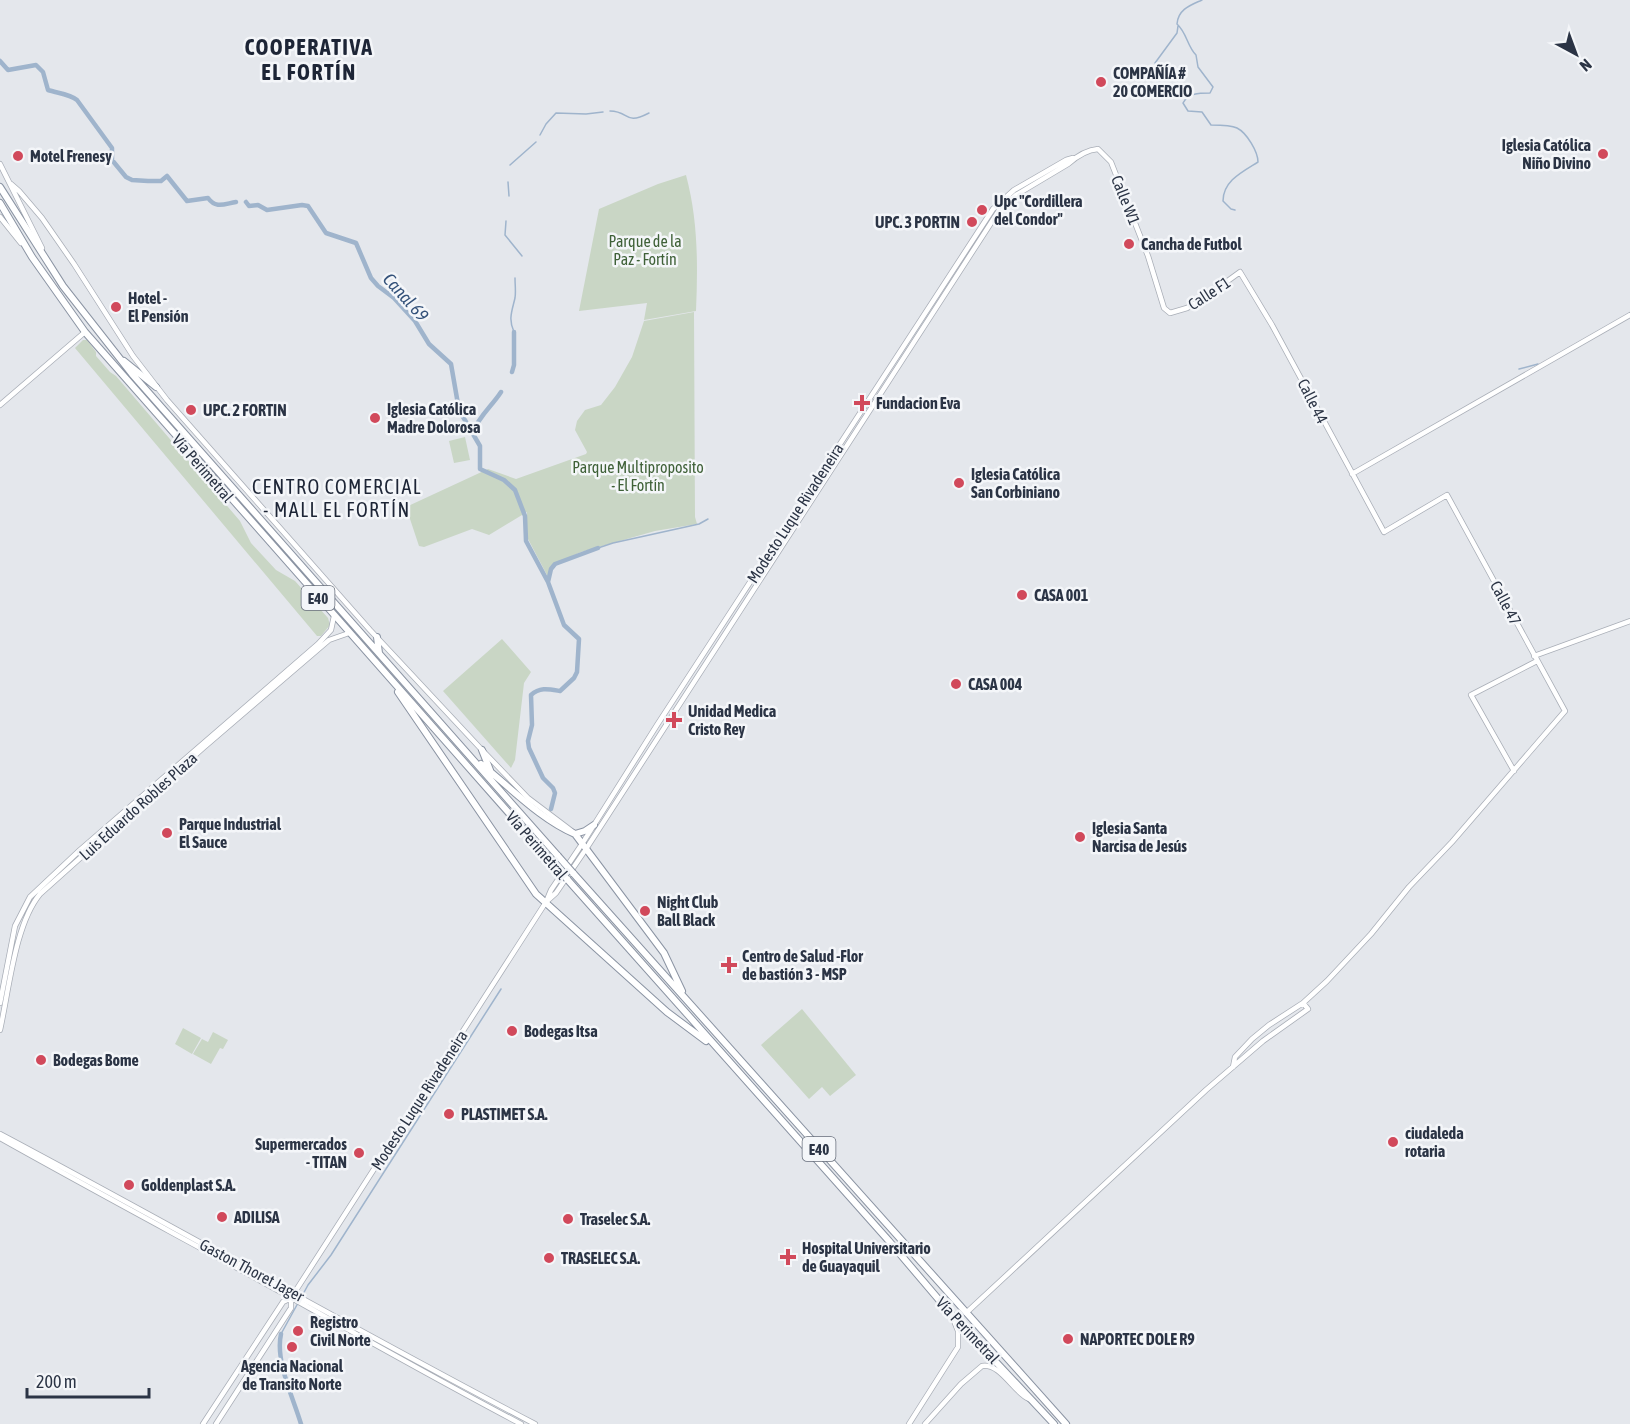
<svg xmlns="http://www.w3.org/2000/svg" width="1630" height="1424" font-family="'Asap Condensed',sans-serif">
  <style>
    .green { fill: #c9d6c5 }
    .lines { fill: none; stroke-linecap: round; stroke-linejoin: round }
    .stream { stroke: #9fb4cc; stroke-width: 1.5 }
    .canal { stroke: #9fb4cc; stroke-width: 4.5 }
    .secondary-casing { stroke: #a9aeb7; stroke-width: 6 }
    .highway-casing { stroke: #8b94a3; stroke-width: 8 }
    .secondary { stroke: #fff; stroke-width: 4.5 }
    .highway { stroke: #fff; stroke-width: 6 }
    .highway-bridge-casing { stroke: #8b94a3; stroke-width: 8; stroke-linecap: butt }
    .highway-bridge { stroke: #fff; stroke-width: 6 }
    .poi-dot { fill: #d1495b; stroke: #f4f6f9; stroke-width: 2 }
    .labels { text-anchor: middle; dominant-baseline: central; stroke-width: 5; stroke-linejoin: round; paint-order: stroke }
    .shield { fill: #f4f6f9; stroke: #676e7b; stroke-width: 1.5 }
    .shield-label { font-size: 15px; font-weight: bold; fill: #2b3445 }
    .poi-label { font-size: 16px; font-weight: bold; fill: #2b3445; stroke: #f4f6f9; text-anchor: start }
    .street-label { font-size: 16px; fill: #2b3445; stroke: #f4f6f9 }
    .park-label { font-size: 16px; fill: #3f6138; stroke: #f4f6f9 }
    .water-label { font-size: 18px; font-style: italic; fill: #34527a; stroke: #f4f6f9 }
    .quarter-label { font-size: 20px; letter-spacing: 1.5px; fill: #1d2536; stroke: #f4f6f9 }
    .district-label { font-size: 22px; font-weight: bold; letter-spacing: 1.5px; fill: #1d2536; stroke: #f4f6f9 }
  </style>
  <rect width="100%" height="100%" fill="#e4e7ec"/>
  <path class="green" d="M 686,175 C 698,220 698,264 696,311 L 644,320 L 647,303 L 579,311 L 599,209 L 658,184 Z
    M 694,312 L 695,517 L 697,524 L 655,531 L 581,552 L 554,564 L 550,569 L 548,577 L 527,537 L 527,512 L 489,535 L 472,529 L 424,547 L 419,546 L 406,507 L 488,469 L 516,479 L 586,454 L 587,452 L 575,430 L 577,421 L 585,410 L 601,405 L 615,387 L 632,357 L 644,321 Z
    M 83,340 L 87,340 L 96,352 L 96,356 L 110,372 L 116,376 L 240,521 L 251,543 L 276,570 L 295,581 L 328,618 L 330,625 L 321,636 L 317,636 L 75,348 Z
    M 465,437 L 470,460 L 454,463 L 449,441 Z
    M 502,639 L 531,672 L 524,683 L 515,760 L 511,768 L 443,691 Z
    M 802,1009 L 856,1075 L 830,1096 L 822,1087 L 809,1099 L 761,1045 Z
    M 183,1028 L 201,1038 L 192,1054 L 175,1044 Z
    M 213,1032 L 228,1040 L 223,1049 L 220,1048 L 211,1064 L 193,1054 L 202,1039 L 208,1042 Z"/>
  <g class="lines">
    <path class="stream" d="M 1202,0 C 1191,5 1178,9 1177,24 C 1187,33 1187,46 1196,55 L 1198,67 L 1213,87 L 1210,93 C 1199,93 1188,93 1183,103 L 1188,111 L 1202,112 L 1211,125 C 1218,125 1231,125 1237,128 C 1247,133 1258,152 1258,162 C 1242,172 1223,181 1223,201 L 1231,209 L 1235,210
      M 1155,63 L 1177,33 L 1178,26
      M 610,111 C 630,111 624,126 649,113
      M 540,135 L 546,124 L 556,113 L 586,114 L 603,112
      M 510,165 L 536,142
      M 508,182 L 509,196
      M 506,221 L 505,235 L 522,256
      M 514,332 C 508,319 512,311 515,298 C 516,292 515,285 515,278
      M 1519,369 L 1538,364
      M 598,548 L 613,543 L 699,524 L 708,519
      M 302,1296 L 308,1285 L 331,1255 L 501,989
      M 281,1334 L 298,1303"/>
    <path class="canal" d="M 0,61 L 8,70 L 36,65 L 43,72 L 48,90 C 57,93 70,94 77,100 L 112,148 L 112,160 L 126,177 L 132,180 L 148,181 L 161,181 L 167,176 L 187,201 L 208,198 C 216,209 224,204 236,202
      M 246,202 L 249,206 L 258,205 L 267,210 L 302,205 L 308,206 L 326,233 L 356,243 L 371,278 L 378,286 L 394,298 L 415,321 L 429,344 L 451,364 L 459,410 L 480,446 L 480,469 L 504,480 L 515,490 L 525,516 L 526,541 L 548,582 L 564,625 L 579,639 L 577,672 L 574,678 L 560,691 C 548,689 540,687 531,695 L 532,725 L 528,741 L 529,748 L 543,778 L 553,788 L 555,793 L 551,809
      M 512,372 L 514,365 L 514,332
      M 473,432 C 479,416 492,406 501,392
      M 548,582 L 551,569 L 555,564 L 598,548
      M 281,1334 C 275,1361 293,1397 301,1424"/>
    <g class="secondary-casing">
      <path id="secondary" d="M 0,164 L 42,248
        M 11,184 L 19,191 L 42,218 L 74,264 L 133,356 L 167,400 L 370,630 L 482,750 L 528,798 L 573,832
        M 0,217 L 21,243
        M 0,405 L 85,332
        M 1352,474 L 1630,315
        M 1534,656 L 1630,621
        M 1514,771 L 1471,695 L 1537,661
        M 546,902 L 556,893 L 586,849 L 1000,209 L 1016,195 L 1068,164 C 1077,156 1086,150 1098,149 L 1111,162 L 1148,256 L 1164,308 L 1170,313 L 1187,308 L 1200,301 L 1240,272 L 1272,325 L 1384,532 L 1447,495 L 1565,711 L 1452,842 L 1409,887 L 1371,934 L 1327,981 L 1303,1003 L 1269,1025 L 1252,1039 L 1235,1057 L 1233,1067
        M 0,1003 L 15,926 L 30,897 L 80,850 L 318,644 L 331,630 L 334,616
        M 0,1030 C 9,990 15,924 40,894 L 203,748 L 329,640 L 349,633
        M 0,1134 C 179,1229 355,1330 535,1424
        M 0,1138 C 96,1192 194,1244 290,1297 C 367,1340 443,1383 521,1424
        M 966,1313 L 1206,1090 L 1263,1041 L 1308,1009 L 1303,1003
        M 203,1424 L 283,1302 L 291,1298 L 546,902 L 551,890 L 582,844 L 657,725 L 993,209 L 1014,190 L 1066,160 L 1073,158
        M 216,1424 L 291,1308 L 291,1298
        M 909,1424 L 958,1347 L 958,1331 L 952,1316
        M 925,1424 L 961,1384 L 982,1366 C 1001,1363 1013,1392 1029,1399"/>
    </g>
    <g class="highway-casing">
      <path id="highway" d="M 0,187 L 63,286 L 132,374 L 558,856
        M 0,203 L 32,257 L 85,332 L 552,862
        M 124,361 L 156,387
        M 377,637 L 379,653
        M 398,692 L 536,894 L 667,1012 L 706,1041
        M 482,750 L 490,770
        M 481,764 C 511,788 540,819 575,834 L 664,953 L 682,991
        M 575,834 L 585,831 L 594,825
        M 573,873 L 1066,1424
        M 567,879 L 889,1241 L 951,1314 L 1054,1424"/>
    </g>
    <use href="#secondary" class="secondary"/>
    <use href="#highway" class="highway"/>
    <g class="highway-bridge-casing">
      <path id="highway-bridge" d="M 558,856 L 573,873
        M 552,862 L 567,879"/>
    </g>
    <use href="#highway-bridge" class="highway-bridge"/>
  </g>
  <g class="poi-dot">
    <circle cx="1101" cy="82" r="6"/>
    <circle cx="1603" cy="154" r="6"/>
    <circle cx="18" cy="156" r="6"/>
    <circle cx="982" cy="210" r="6"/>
    <circle cx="972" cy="222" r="6"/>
    <circle cx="1129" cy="244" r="6"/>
    <circle cx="116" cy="307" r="6"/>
    <path d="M859 394h6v6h6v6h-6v6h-6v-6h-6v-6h6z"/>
    <circle cx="191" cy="410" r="6"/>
    <circle cx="375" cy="418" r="6"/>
    <circle cx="959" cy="483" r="6"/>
    <circle cx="1022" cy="595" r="6"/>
    <circle cx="956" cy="684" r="6"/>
    <path d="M671 711h6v6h6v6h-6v6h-6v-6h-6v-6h6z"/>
    <circle cx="167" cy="833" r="6"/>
    <circle cx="1080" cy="837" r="6"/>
    <circle cx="645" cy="911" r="6"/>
    <path d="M726 956h6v6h6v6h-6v6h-6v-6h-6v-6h6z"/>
    <circle cx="512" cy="1031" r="6"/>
    <circle cx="41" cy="1060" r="6"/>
    <circle cx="449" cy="1114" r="6"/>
    <circle cx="1393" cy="1142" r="6"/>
    <circle cx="359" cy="1153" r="6"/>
    <circle cx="129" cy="1185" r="6"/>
    <circle cx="222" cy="1217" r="6"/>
    <circle cx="568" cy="1219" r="6"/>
    <path d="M785 1248h6v6h6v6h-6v6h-6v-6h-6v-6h6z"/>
    <circle cx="549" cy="1258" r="6"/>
    <circle cx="298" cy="1331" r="6"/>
    <circle cx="1068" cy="1339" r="6"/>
    <circle cx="292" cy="1347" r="6"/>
  </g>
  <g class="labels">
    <g class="shield">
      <rect x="301.5" y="586" width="33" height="24" rx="4.5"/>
      <rect x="802.5" y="1137" width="33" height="24" rx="4.5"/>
    </g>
    <g class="shield-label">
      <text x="318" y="598">E40</text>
      <text x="819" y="1149">E40</text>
    </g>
    <g class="poi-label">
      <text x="1113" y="73">COMPAÑÍA #<tspan x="1113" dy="18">20 COMERCIO</tspan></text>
      <text x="1591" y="145" text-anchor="end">Iglesia Católica<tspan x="1591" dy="18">Niño Divino</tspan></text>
      <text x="30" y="156">Motel Frenesy</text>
      <text x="994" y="201">Upc "Cordillera<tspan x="994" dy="18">del Condor"</tspan></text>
      <text x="960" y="222" text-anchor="end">UPC. 3 PORTIN</text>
      <text x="1141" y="244">Cancha de Futbol</text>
      <text x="128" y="298">Hotel -<tspan x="128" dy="18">El Pensión</tspan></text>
      <text x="876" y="403">Fundacion Eva</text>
      <text x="387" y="409">Iglesia Católica<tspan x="387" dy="18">Madre Dolorosa</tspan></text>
      <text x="203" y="410">UPC. 2 FORTIN</text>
      <text x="971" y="474">Iglesia Católica<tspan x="971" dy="18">San Corbiniano</tspan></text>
      <text x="1034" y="595">CASA 001</text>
      <text x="968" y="684">CASA 004</text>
      <text x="688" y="711">Unidad Medica<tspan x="688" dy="18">Cristo Rey</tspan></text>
      <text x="179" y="824">Parque Industrial<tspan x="179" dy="18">El Sauce</tspan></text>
      <text x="1092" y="828">Iglesia Santa<tspan x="1092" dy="18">Narcisa de Jesús</tspan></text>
      <text x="657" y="902">Night Club<tspan x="657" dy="18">Ball Black</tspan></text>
      <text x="742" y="956">Centro de Salud -Flor<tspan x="742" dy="18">de bastión 3 - MSP</tspan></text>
      <text x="524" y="1031">Bodegas Itsa</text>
      <text x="53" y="1060">Bodegas Bome</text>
      <text x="461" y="1114">PLASTIMET S.A.</text>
      <text x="1405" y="1133">ciudaleda<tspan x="1405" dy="18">rotaria</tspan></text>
      <text x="347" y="1144" text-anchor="end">Supermercados<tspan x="347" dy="18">- TITAN</tspan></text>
      <text x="141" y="1185">Goldenplast S.A.</text>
      <text x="234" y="1217">ADILISA</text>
      <text x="580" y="1219">Traselec S.A.</text>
      <text x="802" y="1248">Hospital Universitario<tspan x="802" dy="18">de Guayaquil</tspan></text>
      <text x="561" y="1258">TRASELEC S.A.</text>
      <text x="310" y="1322">Registro<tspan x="310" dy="18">Civil Norte</tspan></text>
      <text x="1080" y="1339">NAPORTEC DOLE R9</text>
      <text x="292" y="1366" text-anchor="middle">Agencia Nacional<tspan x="292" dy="18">de Transito Norte</tspan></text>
    </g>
    <g class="street-label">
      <text transform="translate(1126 200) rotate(68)">Calle W1</text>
      <text transform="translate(1209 293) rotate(-33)">Calle F1</text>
      <text transform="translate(1313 401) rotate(63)">Calle 44</text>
      <text transform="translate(203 468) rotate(49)">Vía Perimetral</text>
      <text transform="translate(795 513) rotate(-57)">Modesto Luque Rivadeneira</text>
      <text transform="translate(1506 603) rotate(62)">Calle 47</text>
      <text transform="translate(138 806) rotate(-42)">Luis Eduardo Robles Plaza</text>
      <text transform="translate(537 845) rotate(49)">Vía Perimetral</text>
      <text transform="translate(419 1100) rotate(-57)">Modesto Luque Rivadeneira</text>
      <text transform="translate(252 1270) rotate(28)">Gaston Thoret Jager</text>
      <text transform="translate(968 1330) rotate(47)">Vía Perimetral</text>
    </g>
    <g class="park-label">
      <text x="645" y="241">Parque de la<tspan x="645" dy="18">Paz - Fortín</tspan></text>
      <text x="638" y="467">Parque Multiproposito<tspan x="638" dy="18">- El Fortín</tspan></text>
    </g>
    <g class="water-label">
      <text transform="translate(406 297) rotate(48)">Canal 69</text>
    </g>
    <g class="quarter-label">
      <text x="337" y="486">CENTRO COMERCIAL<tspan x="337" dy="23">- MALL EL FORTÍN</tspan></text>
    </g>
    <g class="district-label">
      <text x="309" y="47">COOPERATIVA<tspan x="309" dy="25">EL FORTÍN</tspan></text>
    </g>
  </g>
  <g transform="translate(1576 54) rotate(139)" stroke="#f4f6f9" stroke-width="4.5" paint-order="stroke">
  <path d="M0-4.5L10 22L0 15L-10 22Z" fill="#2b3445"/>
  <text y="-9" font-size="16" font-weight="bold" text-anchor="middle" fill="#2b3445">N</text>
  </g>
  <path d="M27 1388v9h122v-9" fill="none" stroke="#2b3445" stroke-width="3"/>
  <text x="36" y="1388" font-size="18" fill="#2b3445" stroke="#f4f6f9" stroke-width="4.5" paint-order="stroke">200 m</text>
</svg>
